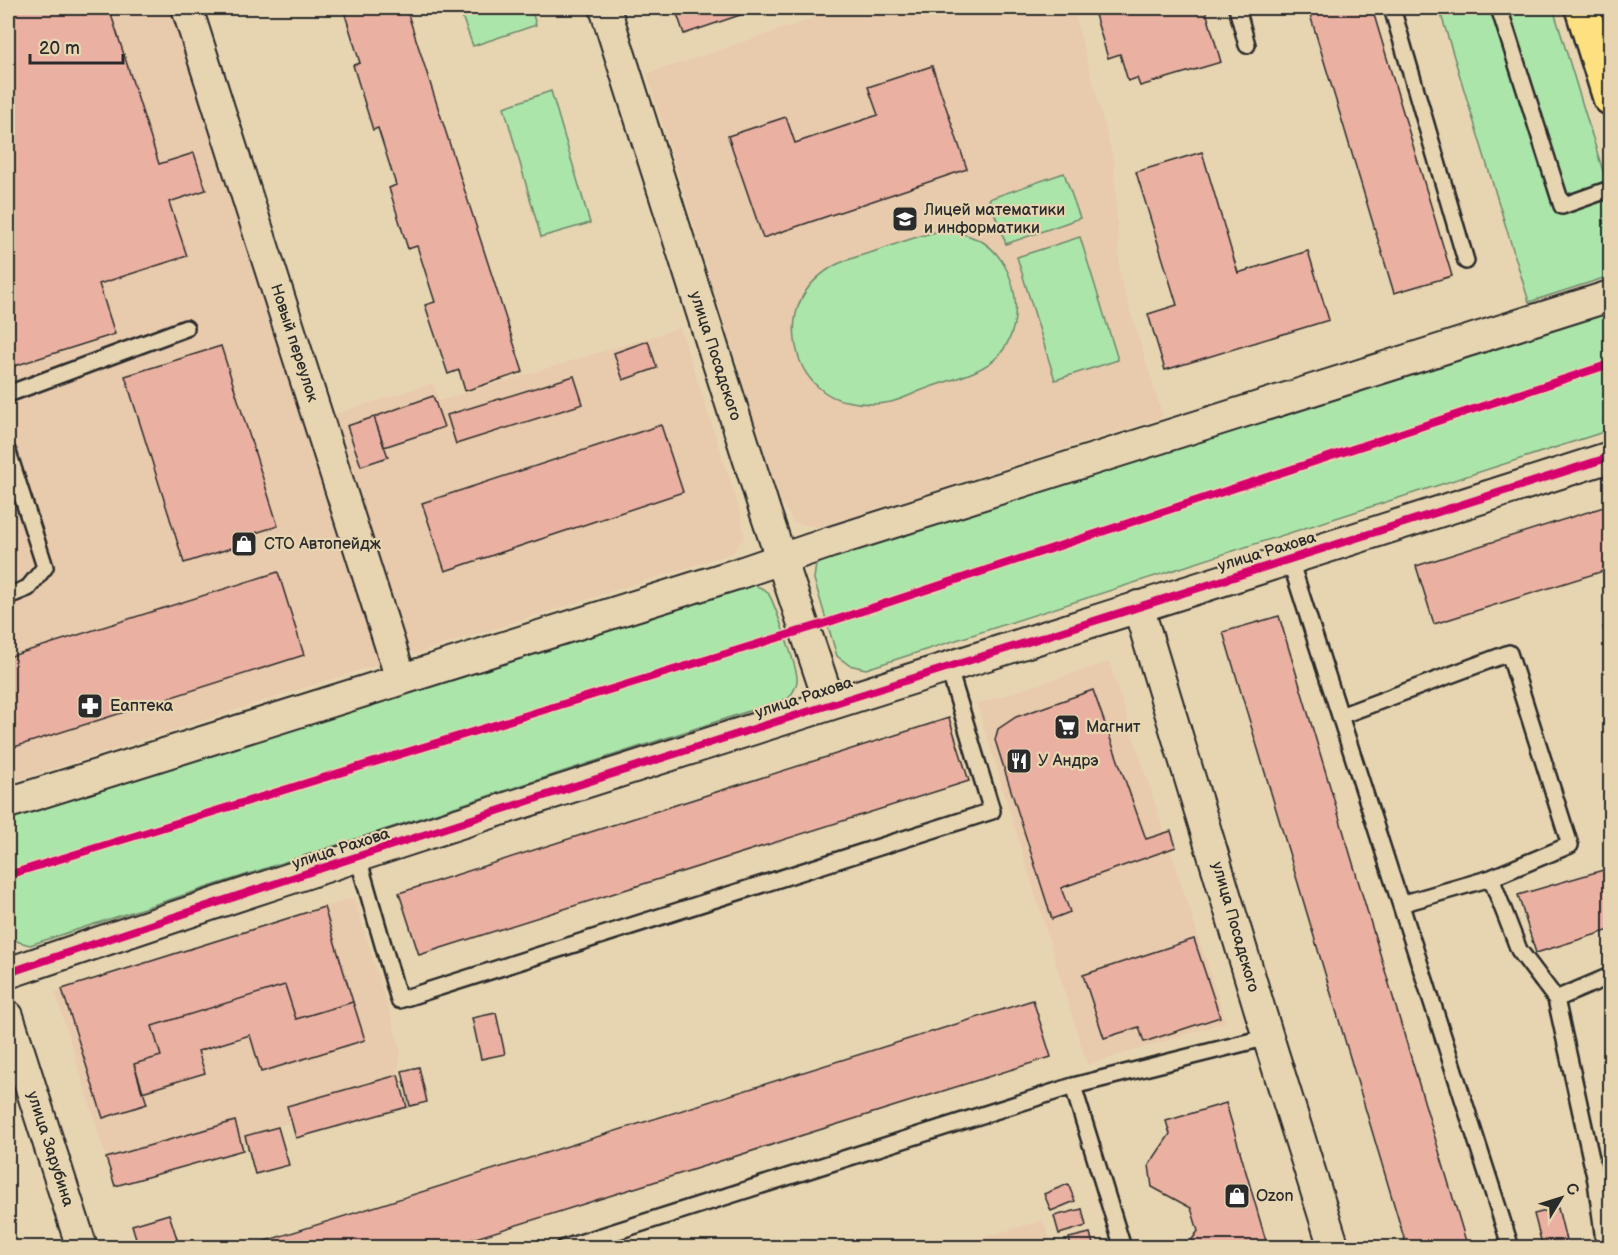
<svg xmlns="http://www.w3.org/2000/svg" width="1618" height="1255" font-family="'Balsamiq Sans',sans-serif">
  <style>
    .built { fill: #e8caad }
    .green { fill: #ace5aa; stroke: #6c886a; stroke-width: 1.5 }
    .building { fill: #eab1a2; stroke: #2b2b2b; stroke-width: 1.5 }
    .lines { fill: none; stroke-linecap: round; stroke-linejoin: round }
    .lane-casing { stroke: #2b2b2b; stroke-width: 20 }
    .street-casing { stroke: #2b2b2b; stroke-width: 34 }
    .primary-casing { stroke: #2b2b2b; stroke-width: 38 }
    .lane { stroke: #e7d5b2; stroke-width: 15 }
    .street { stroke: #e7d5b2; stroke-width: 30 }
    .primary { stroke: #fde080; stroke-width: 33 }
    .cycleway-casing { stroke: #e7d5b2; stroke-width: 11 }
    .cycleway { stroke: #d6006c; stroke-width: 8 }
    .labels { text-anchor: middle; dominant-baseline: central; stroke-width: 4.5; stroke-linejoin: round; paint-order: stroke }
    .poi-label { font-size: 16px; fill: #2b2b2b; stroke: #e7d5b2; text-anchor: start }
    .street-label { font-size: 16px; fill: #2b2b2b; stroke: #e7d5b2 }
  </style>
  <rect width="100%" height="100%" fill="#e7d5b2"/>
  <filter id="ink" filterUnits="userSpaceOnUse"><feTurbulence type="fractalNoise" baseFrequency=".0167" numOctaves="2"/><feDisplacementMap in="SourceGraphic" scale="12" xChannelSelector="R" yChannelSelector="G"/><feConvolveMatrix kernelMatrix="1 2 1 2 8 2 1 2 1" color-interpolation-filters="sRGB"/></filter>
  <g filter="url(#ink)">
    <path class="built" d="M 8,8 L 174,8 L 381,648 L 379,664 L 8,783 Z
      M 808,8 L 1073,8 L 1114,161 L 1120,278 L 1163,417 L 820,527 L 794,523 L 778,496 L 647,74 L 812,19 Z
      M 680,328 L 740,511 L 744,537 L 733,553 L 414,654 L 400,639 L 328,416 L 433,383 L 439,401 Z
      M 1109,662 L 1226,1022 L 1087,1065 L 977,704 Z
      M 354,898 L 401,1050 L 398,1075 L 407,1107 L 296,1138 L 291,1122 L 245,1136 L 243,1150 L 115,1186 L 55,992 Z
      M 1043,1220 L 1052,1247 L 952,1247 Z"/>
    <path class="green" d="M 459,8 L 531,8 L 536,25 L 473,46 Z
      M 1439,8 L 1553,8 L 1610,194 L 1610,276 L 1529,302 Z
      M 551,91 L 590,223 L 541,237 L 504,107 Z
      M 1064,173 L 1080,218 L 1006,244 L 989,199 Z
      M 949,230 C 961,233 972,236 983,242 C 1018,265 1027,324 999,355 C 982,374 948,380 925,389 C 914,393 903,399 891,402 C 877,405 860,404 846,401 C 826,398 807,380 800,361 C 787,323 796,289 832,267 C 845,259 864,255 879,250 C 902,242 924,233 949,230 Z
      M 1080,237 L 1118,360 L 1055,380 L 1017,257 Z
      M 1610,308 L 1610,430 L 866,669 L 849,665 L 837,656 L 814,579 L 816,564 L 828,556 Z
      M 747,583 C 755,585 762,587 768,593 C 774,601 796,666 797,677 C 798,685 793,692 789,698 L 30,945 L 19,942 L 8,936 L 8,819 Z"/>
    <path class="building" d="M 8,8 L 109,8 L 159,164 L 194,153 L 206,190 L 169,202 L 187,256 L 99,284 L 115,334 L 8,368 Z
      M 343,8 L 406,8 L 523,372 L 465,391 L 459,370 L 448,374 L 425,305 L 435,302 L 417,246 L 408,249 L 389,188 L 396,185 L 378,128 L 373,130 L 353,65 L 360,63 Z
      M 675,8 L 744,8 L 746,13 L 684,34 Z
      M 1093,8 L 1205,8 L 1221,62 L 1140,86 L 1137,78 L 1128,81 L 1120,54 L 1108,58 Z
      M 1308,8 L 1372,8 L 1452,276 L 1394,293 Z
      M 932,66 L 967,169 L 763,238 L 728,136 L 786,117 L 795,143 L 878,115 L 868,87 Z
      M 1202,152 L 1238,273 L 1308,251 L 1329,320 L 1165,370 L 1148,314 L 1177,305 L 1136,172 Z
      M 648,341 L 657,368 L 623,380 L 614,353 Z
      M 221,346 L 278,526 L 242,537 L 244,544 L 184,563 L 125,376 Z
      M 574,376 L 583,404 L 456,444 L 447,415 Z
      M 433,396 L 444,427 L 384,447 L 374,417 Z
      M 374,417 L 388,457 L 361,466 L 347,426 Z
      M 661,425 L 683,492 L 445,571 L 422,503 Z
      M 1610,505 L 1610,569 L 1434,624 L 1416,566 Z
      M 278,572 L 304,655 L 8,749 L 8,657 Z
      M 1279,616 L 1468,1248 L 1407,1248 L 1223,632 Z
      M 1610,625 L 1610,654 L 1603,627 Z
      M 1093,690 L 1146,839 L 1171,831 L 1176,847 L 1061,888 L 1070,912 L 1052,919 L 995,740 L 998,729 L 1016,717 Z
      M 949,718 L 969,781 L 419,955 L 399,893 Z
      M 1610,868 L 1610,930 L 1536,953 L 1518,895 Z
      M 324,907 L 353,1002 L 296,1019 L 285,985 L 152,1026 L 161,1056 L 134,1064 L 147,1104 L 103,1118 L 62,989 Z
      M 1194,939 L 1220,1017 L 1144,1042 L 1139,1027 L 1104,1038 L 1083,975 Z
      M 285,985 L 296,1019 L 353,1002 L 365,1040 L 261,1072 L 250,1035 L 198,1051 L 205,1073 L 142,1092 L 134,1064 L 161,1056 L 152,1026 Z
      M 1033,1000 L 1051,1057 L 444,1248 L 243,1248 Z
      M 496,1013 L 505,1054 L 481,1059 L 472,1018 Z
      M 419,1067 L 427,1102 L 410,1106 L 402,1071 Z
      M 398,1075 L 407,1107 L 296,1138 L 287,1106 Z
      M 1226,1103 L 1268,1248 L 1186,1248 L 1198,1231 L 1191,1208 L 1152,1187 L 1149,1165 L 1170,1134 L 1166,1121 Z
      M 235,1121 L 243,1150 L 115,1186 L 106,1158 Z
      M 278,1127 L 289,1165 L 255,1174 L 245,1136 Z
      M 1068,1184 L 1075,1201 L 1051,1211 L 1044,1194 Z
      M 1558,1208 L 1568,1248 L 1543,1248 L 1534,1214 Z
      M 1082,1209 L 1086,1226 L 1059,1234 L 1054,1216 Z
      M 169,1214 L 180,1248 L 139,1248 L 132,1225 Z
      M 1090,1233 L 1094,1248 L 1071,1248 L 1069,1238 Z"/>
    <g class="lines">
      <g class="lane-casing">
        <path id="lane" d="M 1237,8 L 1247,45
          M 1392,8 L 1466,261
          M 1499,8 L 1562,206 L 1610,189
          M 8,394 L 186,328
          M 8,452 L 45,567 L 28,588 L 8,596
          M 1290,560 L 1511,1248
          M 1340,716 L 1509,653 L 1570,845 L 1491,878 L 1401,904
          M 358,858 L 399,1000 L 992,811 L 948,666
          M 1491,878 L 1519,950 L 1556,999 L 1596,1181 L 1605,1248
          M 1556,999 L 1610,976
          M 564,1248 L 1073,1086
          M 1123,1248 L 1073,1086 L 1268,1037"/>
      </g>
      <g class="street-casing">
        <path id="street" d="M 187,8 L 401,679
          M 605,8 L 765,511 L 830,704
          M 1138,606 L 1268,1037 L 1334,1248
          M 8,803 L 740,573 L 831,542 L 1610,296
          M 8,973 C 539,792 1076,629 1610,457
          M 8,1016 L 82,1248"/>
      </g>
      <g class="primary-casing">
        <path id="primary" d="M 1582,8 L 1610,98"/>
      </g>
      <use href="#lane" class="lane"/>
      <use href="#street" class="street"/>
      <use href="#primary" class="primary"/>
      <g class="cycleway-casing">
        <path id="cycleway" d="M 8,875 L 826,623 L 1610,364
          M 8,973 C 539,792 1076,629 1610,457"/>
      </g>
      <use href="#cycleway" class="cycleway"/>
    </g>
  </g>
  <defs>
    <g id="school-square" transform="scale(1.35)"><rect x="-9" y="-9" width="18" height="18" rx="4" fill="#2b2b2b" stroke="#e7d5b2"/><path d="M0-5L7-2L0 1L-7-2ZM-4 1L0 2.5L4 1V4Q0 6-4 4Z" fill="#fff"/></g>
    <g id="shop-square" transform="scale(1.35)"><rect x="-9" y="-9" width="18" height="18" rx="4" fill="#2b2b2b" stroke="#e7d5b2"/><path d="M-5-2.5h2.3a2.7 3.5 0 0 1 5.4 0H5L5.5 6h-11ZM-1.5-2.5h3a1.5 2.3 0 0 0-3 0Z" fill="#fff"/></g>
    <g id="pharmacy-square" transform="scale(1.35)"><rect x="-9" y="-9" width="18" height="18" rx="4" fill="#2b2b2b" stroke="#e7d5b2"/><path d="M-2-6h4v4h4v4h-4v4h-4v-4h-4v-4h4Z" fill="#fff"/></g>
    <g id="supermarket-square" transform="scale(1.35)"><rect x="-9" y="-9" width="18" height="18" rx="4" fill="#2b2b2b" stroke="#e7d5b2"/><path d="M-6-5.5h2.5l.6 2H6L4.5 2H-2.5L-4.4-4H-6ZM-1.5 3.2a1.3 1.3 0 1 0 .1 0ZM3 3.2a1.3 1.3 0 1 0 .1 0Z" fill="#fff"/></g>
    <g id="restaurant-square" transform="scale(1.35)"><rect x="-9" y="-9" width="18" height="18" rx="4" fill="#2b2b2b" stroke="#e7d5b2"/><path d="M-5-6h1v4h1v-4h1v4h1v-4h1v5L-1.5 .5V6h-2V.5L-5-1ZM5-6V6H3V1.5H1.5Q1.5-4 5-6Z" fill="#fff"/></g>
  </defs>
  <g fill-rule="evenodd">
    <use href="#school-square" x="905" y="219"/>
    <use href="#shop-square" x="244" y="544"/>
    <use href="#pharmacy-square" x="90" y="706"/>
    <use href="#supermarket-square" x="1067" y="727"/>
    <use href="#restaurant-square" x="1019" y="761"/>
    <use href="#shop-square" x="1237" y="1196"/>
  </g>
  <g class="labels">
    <g class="poi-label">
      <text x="924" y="210">Лицей математики<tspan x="924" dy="18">и информатики</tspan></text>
      <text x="264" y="544">СТО Автопейдж</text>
      <text x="110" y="706">Еаптека</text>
      <text x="1086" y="727">Магнит</text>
      <text x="1038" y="761">У Андрэ</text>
      <text x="1256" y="1196">Ozon</text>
    </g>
    <g class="street-label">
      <text transform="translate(294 343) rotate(72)">Новый переулок</text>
      <text transform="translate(715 356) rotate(72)">улица Посадского</text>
      <text transform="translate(1267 552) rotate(-17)">улица Рахова</text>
      <text transform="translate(804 698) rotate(-18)">улица Рахова</text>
      <text transform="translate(341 849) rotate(-18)">улица Рахова</text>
      <text transform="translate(1235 927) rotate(74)">улица Посадского</text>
      <text transform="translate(50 1149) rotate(72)">улица Зарубина</text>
    </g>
  </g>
  <rect width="1618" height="1255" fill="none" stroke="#e7d5b2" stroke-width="30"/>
  <rect x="15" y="15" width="1588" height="1225" fill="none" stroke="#2b2b2b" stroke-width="2" filter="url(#ink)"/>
  <g transform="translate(1561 1198) rotate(52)" stroke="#e7d5b2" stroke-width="4.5" paint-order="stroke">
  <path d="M0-4.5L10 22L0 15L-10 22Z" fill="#2b2b2b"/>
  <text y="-9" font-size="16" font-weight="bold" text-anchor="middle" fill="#2b2b2b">С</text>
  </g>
  <path d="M30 54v9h93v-9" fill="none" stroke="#2b2b2b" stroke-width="3"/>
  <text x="39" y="54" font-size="18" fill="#2b2b2b" stroke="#e7d5b2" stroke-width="4.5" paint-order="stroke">20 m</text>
</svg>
